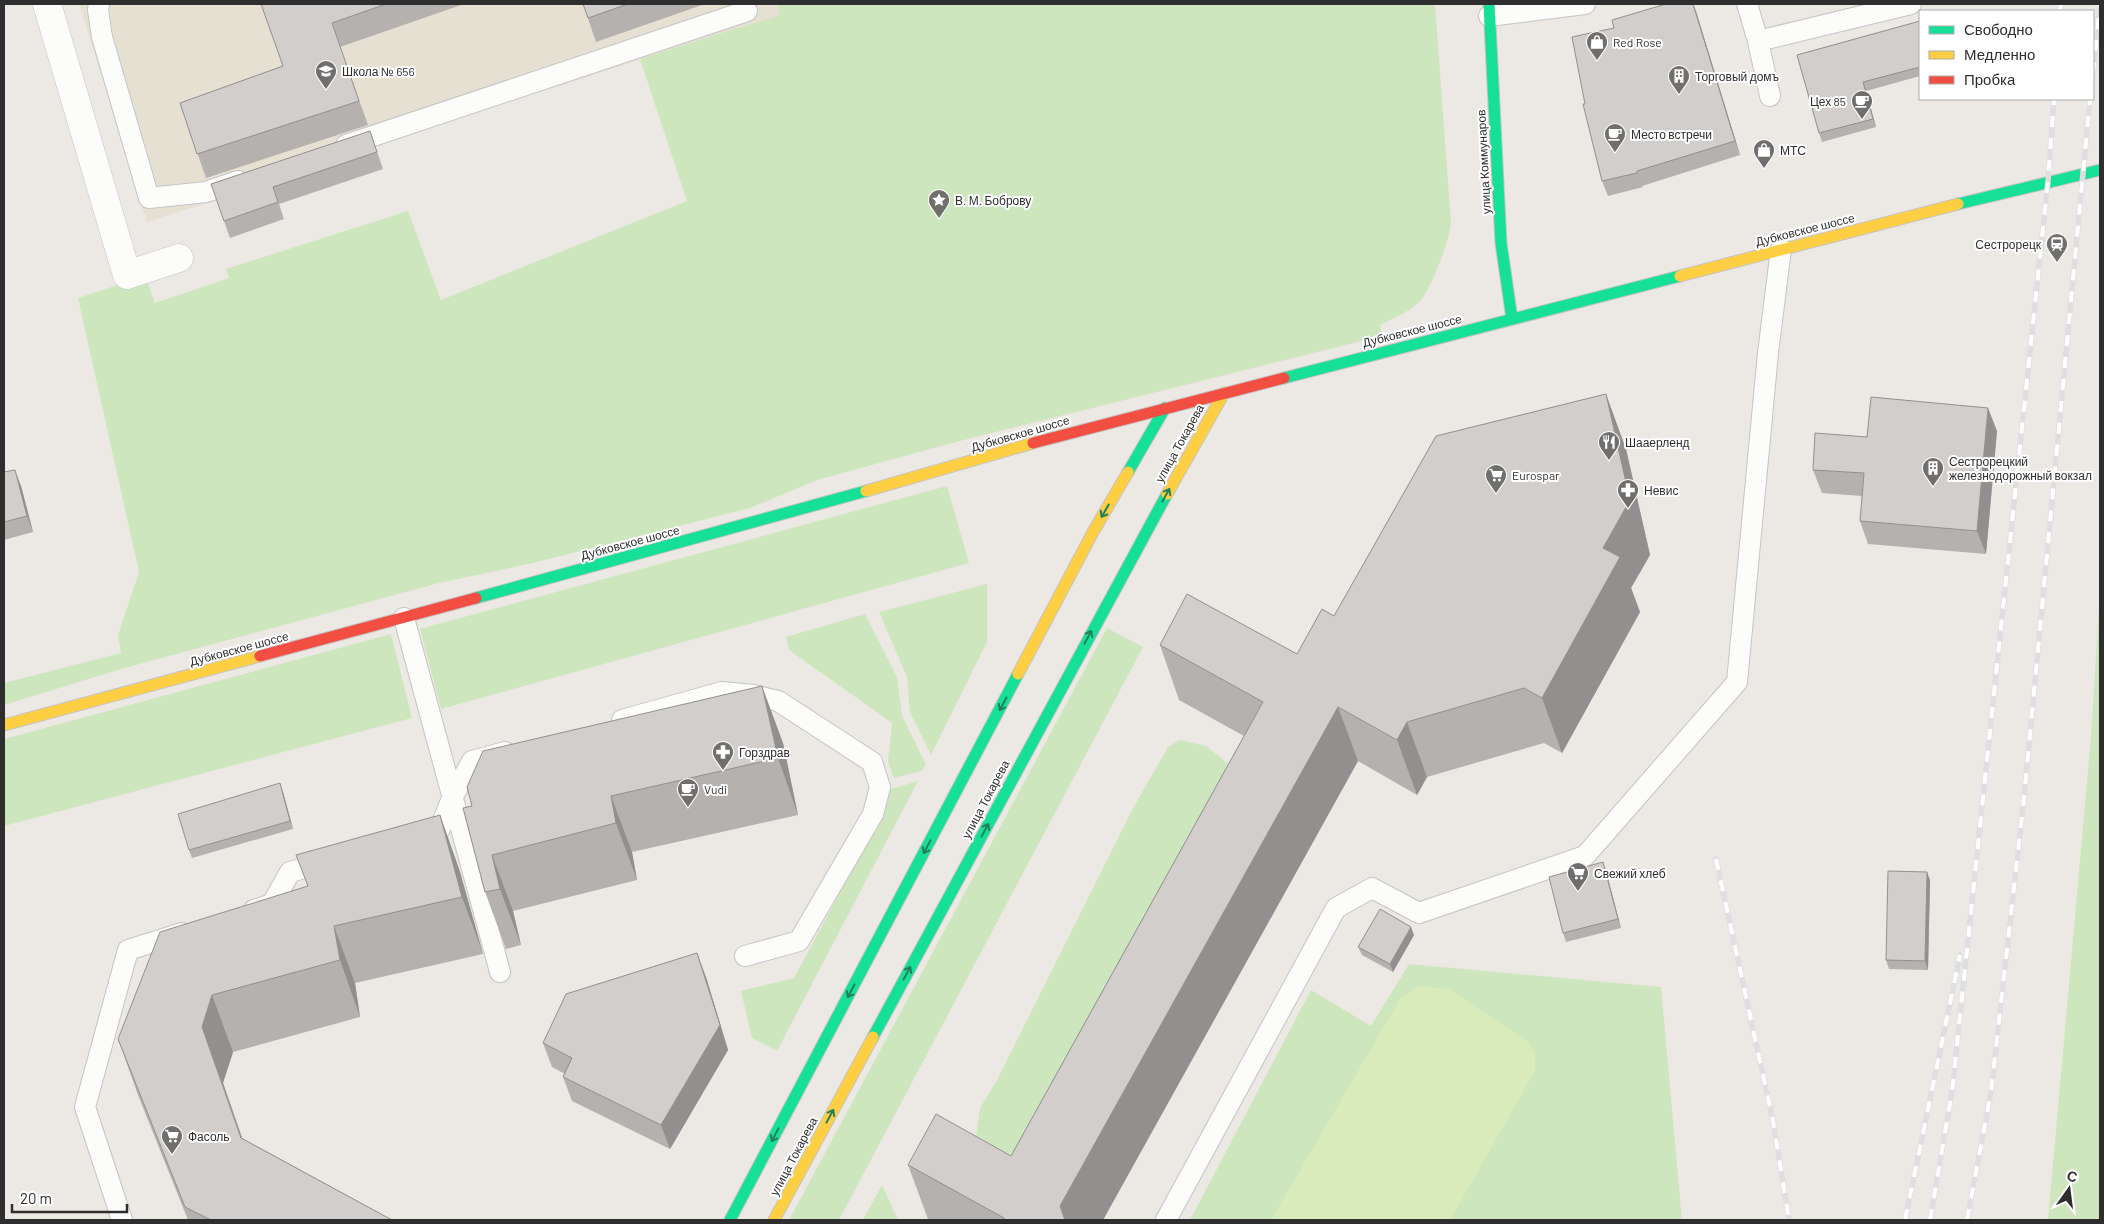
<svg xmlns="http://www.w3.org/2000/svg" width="2104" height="1224" font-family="Barlow,sans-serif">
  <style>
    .education { fill: #e6e0d3 }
    .green { fill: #cee6be }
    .pitch { fill: #d9eabb }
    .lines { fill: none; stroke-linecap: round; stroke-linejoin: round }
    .lane-casing { stroke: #c5c4c5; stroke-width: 22 }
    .street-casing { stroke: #c5c4c5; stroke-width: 29 }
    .fast-casing { stroke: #c5c4c5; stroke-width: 13 }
    .slow-casing { stroke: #c5c4c5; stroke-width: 13 }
    .jam-casing { stroke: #c5c4c5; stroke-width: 13 }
    .lane { stroke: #fcfcfb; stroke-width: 20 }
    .street { stroke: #fcfcfb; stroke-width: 28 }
    .fast { stroke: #16e098; stroke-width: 11 }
    .slow { stroke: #ffcf43; stroke-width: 11 }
    .jam { stroke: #f24e42; stroke-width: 11 }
    .rail-casing { stroke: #dfdfe1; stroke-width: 5.5 }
    .rail { stroke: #fff; stroke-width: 4; stroke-dasharray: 11; stroke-linecap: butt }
    .wall { fill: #b4b1af }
    .shaded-wall { fill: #92908e }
    .building { fill: #d1cecb; stroke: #92908e }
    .oneway { stroke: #237e5e }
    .labels { text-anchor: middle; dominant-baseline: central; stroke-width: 4; stroke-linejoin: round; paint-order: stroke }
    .poi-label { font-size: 12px; fill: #2e2e2e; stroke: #fff; text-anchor: start }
    .street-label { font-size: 12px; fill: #2e2e2e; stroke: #fff }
  </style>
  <rect width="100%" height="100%" fill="#ece8e4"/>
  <path class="education" d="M 79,4 L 777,4 L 780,15 L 214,196 L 215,200 L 147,222 Z"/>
  <path class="green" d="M 777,4 L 1435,4 L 1451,223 C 1450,239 1430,294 1417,304 C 1406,313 1392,319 1380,325 L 1382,336 L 956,442 L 817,480 L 750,508 L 533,563 L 439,583 L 121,669 L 4,705 L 4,683 L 121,653 L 118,635 L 139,572 L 78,298 L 145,276 L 155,303 L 229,278 L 226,269 L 408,211 L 441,300 L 687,201 L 640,59 L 780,15 Z
    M 947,486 L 969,563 L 441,709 L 420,629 Z
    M 987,584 L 987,642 L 931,755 L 910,712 L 907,677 L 879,612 Z
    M 2100,593 L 2100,1220 L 2048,1220 L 2091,737 Z
    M 865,614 L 897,677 L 902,715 L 926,765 L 922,771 L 894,778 L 888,762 L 892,723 L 789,650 L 786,637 Z
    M 1107,628 L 1143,647 L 839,1220 L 789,1220 Z
    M 391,634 L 412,718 L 4,826 L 4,739 Z
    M 1180,740 L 1206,746 L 1231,766 L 1031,1166 L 974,1151 L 980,1108 L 997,1080 L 1132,810 L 1168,747 Z
    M 918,781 L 777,1051 L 752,1038 L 741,991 L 794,978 L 883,813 L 891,789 Z
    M 1409,964 L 1661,987 L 1682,1220 L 1190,1220 L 1311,990 L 1371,1026 Z
    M 882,1185 L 898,1220 L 863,1220 Z"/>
  <path class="pitch" d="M 1420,986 L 1448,989 L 1525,1039 L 1535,1052 L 1535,1071 L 1450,1220 L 1271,1220 L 1400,999 Z"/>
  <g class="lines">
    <g class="lane-casing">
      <path id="lane" d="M 99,4 L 98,10 L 102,37 L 149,198 L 206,192 L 238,181
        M 1747,4 L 1758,41 L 1911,4
        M 1489,16 L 1585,4
        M 1758,41 L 1770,96
        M 346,145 L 747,11
        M 404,618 L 500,972
        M 622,720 L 722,692 L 753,695 L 778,701 L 872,762 L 880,787 L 873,814 L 799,941 L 745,956
        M 422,835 L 439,831 L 452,798 L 472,761 L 505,752
        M 254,910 L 272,904 L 290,872 L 327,862
        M 122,1220 L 85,1107 L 128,950 L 182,933
        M 1166,1220 L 1336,908 L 1372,888 L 1419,913 L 1585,856 L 1737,682 L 1768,353 L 1781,249"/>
    </g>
    <g class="street-casing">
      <path id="street" d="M 47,4 L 127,275 L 179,258"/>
    </g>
    <g class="fast-casing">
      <path id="fast" d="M 1489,4 L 1501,243 L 1512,319
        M 1958,204 L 2100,170
        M 1284,378 L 1680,276
        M 1128,472 L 1165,408
        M 476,598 L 866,491
        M 873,1037 L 1167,494
        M 730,1220 L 1018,674"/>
    </g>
    <g class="slow-casing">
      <path id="slow" d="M 1680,276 L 1958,204
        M 866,491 L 1033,443
        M 1167,494 L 1224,393
        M 1018,674 L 1093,532 L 1128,472
        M 4,725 L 260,656
        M 774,1220 L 873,1037"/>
    </g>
    <g class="jam-casing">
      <path id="jam" d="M 1033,443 L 1284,378
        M 260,656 L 476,598"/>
    </g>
    <use href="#lane" class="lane"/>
    <use href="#street" class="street"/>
    <use href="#fast" class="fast"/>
    <use href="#slow" class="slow"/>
    <use href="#jam" class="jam"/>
    <g class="rail-casing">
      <path id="rail" d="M 2060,11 L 2061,4
        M 2093,73 L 2100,4
        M 1716,859 L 1773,1121 L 1789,1220
        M 1905,1220 L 1960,955
        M 1930,1220 L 1952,1092 L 2048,181 L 2054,99
        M 1967,1220 L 1991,1092 L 2024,798 L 2090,99"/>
    </g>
    <use href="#rail" class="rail"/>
  </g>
  <path class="wall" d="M 261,4 L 464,4 L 340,47 L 368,125 L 206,178 L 180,103 L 283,66 Z
    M 583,4 L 705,4 L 596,42 Z
    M 1666,4 L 1693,4 L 1740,155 L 1642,186 L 1643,187 L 1608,196 L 1602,181 L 1585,104 L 1614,28 Z
    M 1920,21 L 1920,76 L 1866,91 L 1876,127 L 1822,142 L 1819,133 L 1797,55 Z
    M 370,131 L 383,169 L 279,204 L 284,219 L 230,238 L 211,184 Z
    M 1997,431 L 1986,554 L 1868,544 L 1860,521 L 1862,496 L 1822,493 L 1813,470 L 1867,437 Z
    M 1626,449 L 1650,555 L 1631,588 L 1640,612 L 1562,753 L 1544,743 L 1427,777 L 1417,795 L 1358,761 L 1103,1220 L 930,1220 L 928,1219 L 908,1165 L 1011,1156 L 1244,736 L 1179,700 L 1160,645 L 1297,654 L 1334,616 Z
    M 4,472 L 21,486 L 33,532 L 4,540 Z
    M 783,743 L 798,815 L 632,852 L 637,880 L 513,911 L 521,945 L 506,949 L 485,892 L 463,808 Z
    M 283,792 L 293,829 L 192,858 L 189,850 Z
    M 440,815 L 460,872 L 483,954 L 355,983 L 360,1017 L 233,1052 L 223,1083 L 242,1138 L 392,1220 L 188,1220 L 138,1095 L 118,1039 L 308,886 Z
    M 1606,871 L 1621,928 L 1566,942 L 1563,933 Z
    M 1930,880 L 1928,970 L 1889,969 L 1886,960 Z
    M 1414,935 L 1393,972 L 1362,955 L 1358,947 Z
    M 706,977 L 728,1050 L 670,1149 L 572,1101 L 563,1077 L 565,1074 L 552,1067 L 543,1043 Z"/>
  <path class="shaded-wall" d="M 1693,4 L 1696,11 L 1740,155 L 1735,141 Z
    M 1863,82 L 1866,91 L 1876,127 L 1873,119 Z
    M 1606,394 L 1626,449 L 1650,555 L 1631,588 L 1640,612 L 1562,753 L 1542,698 L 1603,548 Z
    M 1988,408 L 1997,431 L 1986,554 L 1977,531 Z
    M 15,470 L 21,486 L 33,532 L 27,516 Z
    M 762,686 L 783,743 L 798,815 L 778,758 Z
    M 1338,707 L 1358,761 L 1103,1220 L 1065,1220 L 1060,1206 Z
    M 1407,722 L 1427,777 L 1417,795 L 1397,740 Z
    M 280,783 L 283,792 L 293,829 L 290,821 Z
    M 611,796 L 632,852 L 637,880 L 616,823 Z
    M 440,815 L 460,872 L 483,954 L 462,897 Z
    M 492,855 L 513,911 L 521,945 L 500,889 Z
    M 1603,862 L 1606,871 L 1621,928 L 1618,919 Z
    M 1927,872 L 1930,880 L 1928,970 L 1925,961 Z
    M 334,926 L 355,983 L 360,1017 L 340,960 Z
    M 1411,927 L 1414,935 L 1393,972 L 1390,964 Z
    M 697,953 L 706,977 L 728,1050 L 670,1149 L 661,1125 Z
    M 212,995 L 233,1052 L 223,1083 L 262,1195 L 202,1027 Z"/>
  <path class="building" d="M 261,4 L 386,4 L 332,23 L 359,101 L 197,154 L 180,103 L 283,66 Z
    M 583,4 L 628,4 L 588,18 Z
    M 1666,4 L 1693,4 L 1735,141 L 1637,171 L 1637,173 L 1602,181 L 1583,104 L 1585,104 L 1572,37 L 1614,28 L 1612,20 Z
    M 1920,21 L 1920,67 L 1863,82 L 1873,119 L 1819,133 L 1797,55 Z
    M 370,131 L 377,152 L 273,187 L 278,202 L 224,221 L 211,184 Z
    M 1606,394 L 1630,500 L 1603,548 L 1620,557 L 1542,698 L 1524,688 L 1407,722 L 1397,740 L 1338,707 L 1060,1206 L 1065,1220 L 1005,1220 L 1004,1218 L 908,1165 L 936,1114 L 1011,1156 L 1263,702 L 1160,645 L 1187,594 L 1297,654 L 1322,609 L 1334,616 L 1436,436 Z
    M 1871,397 L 1988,408 L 1977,531 L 1860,521 L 1864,473 L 1813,470 L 1815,433 L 1867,437 Z
    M 15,470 L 27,516 L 4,522 L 4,472 Z
    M 762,686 L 778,758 L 611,796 L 616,823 L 492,855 L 500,889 L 485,892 L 463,808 L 472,806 L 467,787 L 483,751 Z
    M 280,783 L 290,821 L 189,850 L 178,814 Z
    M 440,815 L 462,897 L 334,926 L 340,960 L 212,995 L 202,1027 L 241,1138 L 392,1220 L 211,1220 L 185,1207 L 118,1039 L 160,932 L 308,886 L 296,855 Z
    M 1603,862 L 1618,919 L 1563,933 L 1549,877 Z
    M 1888,871 L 1927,872 L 1925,961 L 1886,960 Z
    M 1380,909 L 1411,927 L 1390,964 L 1358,947 Z
    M 697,953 L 720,1025 L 661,1125 L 563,1077 L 572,1058 L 543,1043 L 566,994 Z"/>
  <defs><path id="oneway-shaft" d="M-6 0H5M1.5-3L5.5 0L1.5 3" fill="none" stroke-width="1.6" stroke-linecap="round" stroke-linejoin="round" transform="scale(1.25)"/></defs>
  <g class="oneway">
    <use href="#oneway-shaft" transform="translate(1166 495) rotate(-61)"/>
    <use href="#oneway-shaft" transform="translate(1105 511) rotate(120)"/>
    <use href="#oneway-shaft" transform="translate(1088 637) rotate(-62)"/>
    <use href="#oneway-shaft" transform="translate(1003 704) rotate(118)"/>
    <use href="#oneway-shaft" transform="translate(985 830) rotate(-62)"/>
    <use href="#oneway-shaft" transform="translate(927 847) rotate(118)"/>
    <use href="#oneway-shaft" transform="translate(907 973) rotate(-62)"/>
    <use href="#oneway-shaft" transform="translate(851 991) rotate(118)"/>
    <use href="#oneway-shaft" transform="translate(830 1116) rotate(-62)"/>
    <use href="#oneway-shaft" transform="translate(775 1135) rotate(118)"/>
  </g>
  <defs>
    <g id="shop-pin" transform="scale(1.125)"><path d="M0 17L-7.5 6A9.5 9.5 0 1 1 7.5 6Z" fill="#706f6e" stroke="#fff"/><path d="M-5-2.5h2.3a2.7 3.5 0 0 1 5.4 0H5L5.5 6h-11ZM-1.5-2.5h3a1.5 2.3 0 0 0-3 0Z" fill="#fff"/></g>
    <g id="school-pin" transform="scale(1.125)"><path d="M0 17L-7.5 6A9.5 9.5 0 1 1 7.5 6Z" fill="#706f6e" stroke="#fff"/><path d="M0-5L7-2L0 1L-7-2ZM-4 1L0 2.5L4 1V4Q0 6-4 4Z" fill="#fff"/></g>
    <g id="building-pin" transform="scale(1.125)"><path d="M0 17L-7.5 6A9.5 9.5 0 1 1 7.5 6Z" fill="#706f6e" stroke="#fff"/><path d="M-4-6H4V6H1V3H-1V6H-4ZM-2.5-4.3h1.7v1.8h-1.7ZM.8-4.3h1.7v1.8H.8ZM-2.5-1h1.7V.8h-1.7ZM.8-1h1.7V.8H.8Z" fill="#fff"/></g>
    <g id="cafe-pin" transform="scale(1.125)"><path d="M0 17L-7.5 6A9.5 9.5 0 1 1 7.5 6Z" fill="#706f6e" stroke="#fff"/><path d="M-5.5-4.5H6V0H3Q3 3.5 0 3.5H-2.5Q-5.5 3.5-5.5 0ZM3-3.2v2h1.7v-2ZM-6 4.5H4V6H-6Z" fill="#fff"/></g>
    <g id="sight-pin" transform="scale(1.125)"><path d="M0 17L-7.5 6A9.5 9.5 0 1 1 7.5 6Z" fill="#706f6e" stroke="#fff"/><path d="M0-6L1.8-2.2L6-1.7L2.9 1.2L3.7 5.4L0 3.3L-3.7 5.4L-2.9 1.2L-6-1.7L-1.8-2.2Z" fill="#fff"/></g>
    <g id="station-pin" transform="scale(1.125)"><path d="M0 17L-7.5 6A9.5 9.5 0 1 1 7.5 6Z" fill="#706f6e" stroke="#fff"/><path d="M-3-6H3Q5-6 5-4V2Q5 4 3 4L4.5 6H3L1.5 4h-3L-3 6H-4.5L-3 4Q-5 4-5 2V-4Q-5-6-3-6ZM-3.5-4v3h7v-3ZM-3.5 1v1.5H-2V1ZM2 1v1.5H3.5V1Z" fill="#fff"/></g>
    <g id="restaurant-pin" transform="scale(1.125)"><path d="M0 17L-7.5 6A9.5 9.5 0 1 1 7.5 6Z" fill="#706f6e" stroke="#fff"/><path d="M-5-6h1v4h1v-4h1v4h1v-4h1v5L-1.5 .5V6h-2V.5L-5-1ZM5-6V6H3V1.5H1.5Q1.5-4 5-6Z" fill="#fff"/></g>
    <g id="supermarket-pin" transform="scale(1.125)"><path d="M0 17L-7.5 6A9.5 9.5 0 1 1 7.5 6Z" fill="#706f6e" stroke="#fff"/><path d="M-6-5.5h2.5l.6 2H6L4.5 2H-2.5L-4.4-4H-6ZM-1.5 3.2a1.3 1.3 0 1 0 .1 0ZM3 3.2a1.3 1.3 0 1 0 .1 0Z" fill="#fff"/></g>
    <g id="pharmacy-pin" transform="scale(1.125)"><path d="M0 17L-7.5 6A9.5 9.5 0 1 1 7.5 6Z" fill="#706f6e" stroke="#fff"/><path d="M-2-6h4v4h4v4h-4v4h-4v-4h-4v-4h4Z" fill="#fff"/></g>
  </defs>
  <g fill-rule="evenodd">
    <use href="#shop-pin" x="1597" y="42"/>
    <use href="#school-pin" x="326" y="71"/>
    <use href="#building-pin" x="1679" y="76"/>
    <use href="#cafe-pin" x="1862" y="101"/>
    <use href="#cafe-pin" x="1615" y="134"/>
    <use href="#shop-pin" x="1764" y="150"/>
    <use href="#sight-pin" x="939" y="200"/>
    <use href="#station-pin" x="2057" y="244"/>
    <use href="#restaurant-pin" x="1609" y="442"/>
    <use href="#building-pin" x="1933" y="468"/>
    <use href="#supermarket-pin" x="1496" y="475"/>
    <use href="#pharmacy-pin" x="1628" y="490"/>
    <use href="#pharmacy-pin" x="723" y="752"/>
    <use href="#cafe-pin" x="688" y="789"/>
    <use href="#supermarket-pin" x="1578" y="873"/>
    <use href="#supermarket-pin" x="172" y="1136"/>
  </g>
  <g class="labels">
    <g class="poi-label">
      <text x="1613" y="42">Red Rose</text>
      <text x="342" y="71">Школа № 656</text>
      <text x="1695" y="76">Торговый домъ</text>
      <text x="1846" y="101" text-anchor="end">Цех 85</text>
      <text x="1631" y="134">Место встречи</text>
      <text x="1780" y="150">МТС</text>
      <text x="955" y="200">В. М. Боброву</text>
      <text x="2041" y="244" text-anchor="end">Сестрорецк</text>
      <text x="1625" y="442">Шааерленд</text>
      <text x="1949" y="461">Сестрорецкий<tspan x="1949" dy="14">железнодорожный вокзал</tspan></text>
      <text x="1512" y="475">Eurospar</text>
      <text x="1644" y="490">Невис</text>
      <text x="739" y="752">Горздрав</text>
      <text x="704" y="789">Vudi</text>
      <text x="1594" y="873">Свежий хлеб</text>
      <text x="188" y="1136">Фасоль</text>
    </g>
    <g class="street-label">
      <text transform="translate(1483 162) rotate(-93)">улица Коммунаров</text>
      <text transform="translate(1805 229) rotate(-14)">Дубковское шоссе</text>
      <text transform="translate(1412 330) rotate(-14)">Дубковское шоссе</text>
      <text transform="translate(1020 433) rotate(-16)">Дубковское шоссе</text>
      <text transform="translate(1179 443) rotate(-61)">улица Токарева</text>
      <text transform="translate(630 542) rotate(-15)">Дубковское шоссе</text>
      <text transform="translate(239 648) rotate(-15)">Дубковское шоссе</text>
      <text transform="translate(985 799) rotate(-62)">улица Токарева</text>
      <text transform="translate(793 1156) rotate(-62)">улица Токарева</text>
    </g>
  </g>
  <rect width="2104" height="1224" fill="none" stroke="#2e2e2e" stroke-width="10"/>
  <rect x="1919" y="10" width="175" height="90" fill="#ffffff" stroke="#ababab"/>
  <rect x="1929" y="26" width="25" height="8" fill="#16e098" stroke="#ababab"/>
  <text x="1964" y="35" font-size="15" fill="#2e2e2e">Свободно</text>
  <rect x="1929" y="51" width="25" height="8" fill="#ffcf43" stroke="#ababab"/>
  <text x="1964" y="60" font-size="15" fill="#2e2e2e">Медленно</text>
  <rect x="1929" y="76" width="25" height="8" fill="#f24e42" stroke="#ababab"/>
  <text x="1964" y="85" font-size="15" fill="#2e2e2e">Пробка</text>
  <g transform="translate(2069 1189) rotate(14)" stroke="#ffffff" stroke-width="4" paint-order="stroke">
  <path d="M0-4L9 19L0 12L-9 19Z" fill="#2e2e2e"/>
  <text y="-8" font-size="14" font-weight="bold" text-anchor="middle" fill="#2e2e2e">С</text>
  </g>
  <path d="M12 1204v8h115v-8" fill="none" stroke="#2e2e2e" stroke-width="2.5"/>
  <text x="20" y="1204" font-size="15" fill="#2e2e2e" stroke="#ffffff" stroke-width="4" paint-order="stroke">20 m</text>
</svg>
